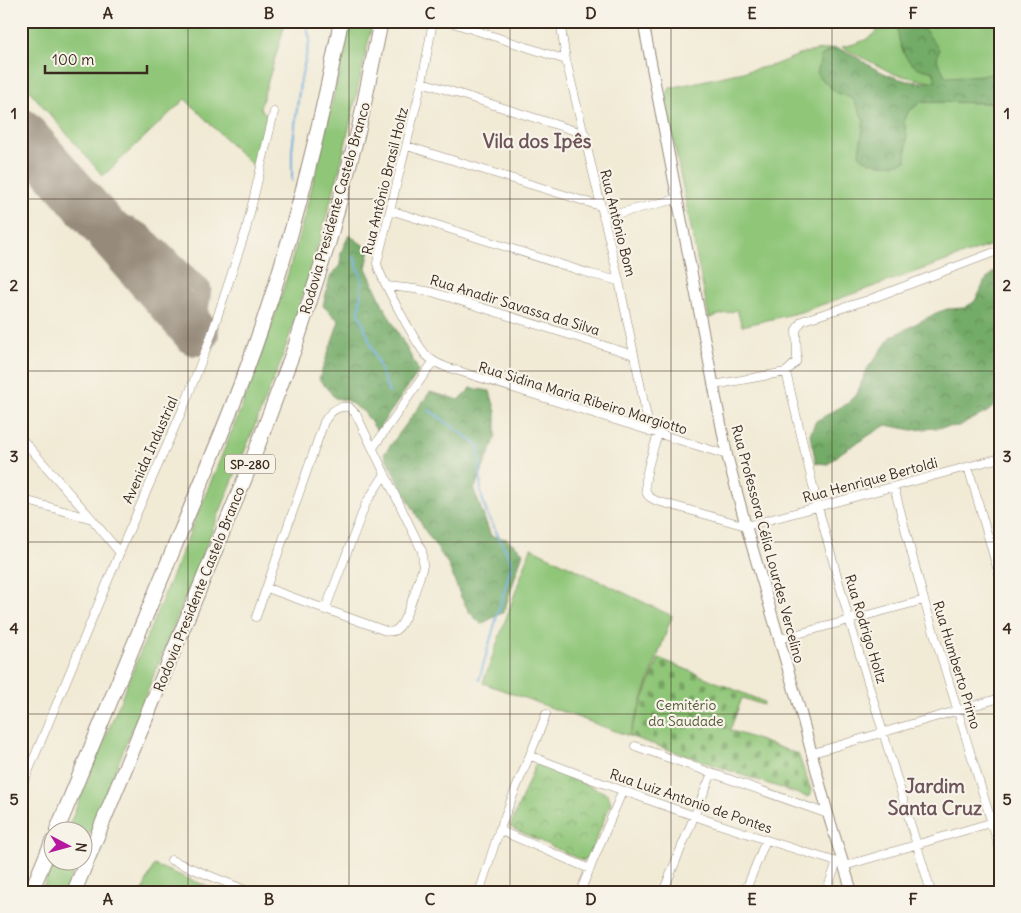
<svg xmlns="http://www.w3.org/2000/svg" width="1021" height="913" font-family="Delius,sans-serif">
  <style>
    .grass { fill: #8fc678; stroke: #65784b }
    .forest { fill: url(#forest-crowns); stroke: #576a43 }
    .cemetery { fill: url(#cemetery-stones); stroke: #65784b }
    .park { fill: url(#park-crowns); stroke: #65784b }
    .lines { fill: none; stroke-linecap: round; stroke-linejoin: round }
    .stream { stroke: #6bacdf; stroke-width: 2 }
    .taxiway { stroke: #968a7a; stroke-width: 19 }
    .runway { stroke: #968a7a; stroke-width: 46 }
    .minor-casing { stroke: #968a7a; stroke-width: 9 }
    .secondary-casing { stroke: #968a7a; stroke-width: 12 }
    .motorway-casing { stroke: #968a7a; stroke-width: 16 }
    .minor { stroke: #fff; stroke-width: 8 }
    .secondary { stroke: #fff; stroke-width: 10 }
    .motorway { stroke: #fff; stroke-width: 14 }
    .grid { fill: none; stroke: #3b2a1e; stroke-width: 1; stroke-opacity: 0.55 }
    .labels { text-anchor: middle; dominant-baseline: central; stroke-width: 4.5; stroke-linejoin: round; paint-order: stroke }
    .shield { fill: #f7f3e8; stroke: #73665b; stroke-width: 1 }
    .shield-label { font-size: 12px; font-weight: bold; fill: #3b2a1e }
    .street-label { font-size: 14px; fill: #3b2a1e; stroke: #f7f3e8 }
    .park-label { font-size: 14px; fill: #545939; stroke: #f7f3e8 }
    .district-label { font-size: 19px; font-weight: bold; fill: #6d545a; stroke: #f7f3e8 }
    .neatline { fill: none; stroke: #3b2a1e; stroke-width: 2 }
    .grid-label { font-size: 16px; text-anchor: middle; font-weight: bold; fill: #3b2a1e }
  </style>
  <defs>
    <pattern id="forest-crowns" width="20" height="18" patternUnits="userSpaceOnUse" patternTransform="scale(1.25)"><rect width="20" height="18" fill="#73ab68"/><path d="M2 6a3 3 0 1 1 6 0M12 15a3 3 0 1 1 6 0" fill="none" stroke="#608b55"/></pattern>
    <pattern id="cemetery-stones" width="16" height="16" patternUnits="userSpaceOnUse" patternTransform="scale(1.25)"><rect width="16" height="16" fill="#8fc678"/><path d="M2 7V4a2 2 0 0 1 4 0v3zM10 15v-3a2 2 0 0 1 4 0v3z" fill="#76a162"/></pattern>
    <pattern id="park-crowns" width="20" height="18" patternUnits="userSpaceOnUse" patternTransform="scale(1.25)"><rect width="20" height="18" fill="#8fc678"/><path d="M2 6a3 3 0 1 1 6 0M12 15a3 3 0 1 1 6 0" fill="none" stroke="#76a162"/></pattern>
  </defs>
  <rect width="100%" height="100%" fill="#f7f3e8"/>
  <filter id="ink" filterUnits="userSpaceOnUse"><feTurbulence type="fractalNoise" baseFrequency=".02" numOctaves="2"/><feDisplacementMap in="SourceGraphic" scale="10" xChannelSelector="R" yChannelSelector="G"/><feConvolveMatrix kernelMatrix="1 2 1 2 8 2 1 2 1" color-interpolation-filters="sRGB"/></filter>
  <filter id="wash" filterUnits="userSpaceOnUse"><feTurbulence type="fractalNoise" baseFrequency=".0096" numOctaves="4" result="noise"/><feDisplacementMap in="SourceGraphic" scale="20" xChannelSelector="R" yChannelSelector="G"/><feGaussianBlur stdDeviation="1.12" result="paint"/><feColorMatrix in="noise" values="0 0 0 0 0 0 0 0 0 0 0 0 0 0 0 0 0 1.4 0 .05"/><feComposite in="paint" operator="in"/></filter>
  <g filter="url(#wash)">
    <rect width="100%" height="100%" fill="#f1ead5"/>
    <path class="grass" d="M 21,21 L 286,21 L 260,108 L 267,115 L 256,169 L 185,99 L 103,176 L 21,81 Z
      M 349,21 L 373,21 L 340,168 L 311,271 L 281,361 L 83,850 L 82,830 L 67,830 L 238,416 C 252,380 265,345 277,309 C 307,215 330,118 349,21 Z
      M 884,21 L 1000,21 L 1000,81 L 925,81 L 894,74 L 842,47 C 862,42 872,40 884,21 Z
      M 834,48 L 821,56 L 836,92 L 853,99 L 864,120 L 863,132 L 907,135 L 904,123 L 908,112 L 921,102 L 1000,103 L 1000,242 L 801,312 L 742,326 L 737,310 L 709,318 L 665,98 L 670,88 L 774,65 L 804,53 Z
      M 531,548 L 672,616 L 629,736 L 483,683 Z
      M 54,861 L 78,861 L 65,892 L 41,892 Z
      M 154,865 L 222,892 L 142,892 Z"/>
    <path class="forest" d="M 905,22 L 925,30 L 939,49 L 937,60 L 946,77 L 986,75 L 1000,71 L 1000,103 L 921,102 L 908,112 L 904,123 L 907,135 L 906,161 C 892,166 869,167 859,154 L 864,120 L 853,99 L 836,92 L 817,75 L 821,56 L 834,48 C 853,52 857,58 872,67 C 892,78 913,85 936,81 L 933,72 C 927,70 918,69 913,65 C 903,57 898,40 897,27 Z
      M 349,235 L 370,250 L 366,268 L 383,305 L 419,371 L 377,431 L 364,412 L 346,400 L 335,398 L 319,379 L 339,321 L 323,306 L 330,277 L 340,265 L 341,252 Z
      M 1000,265 L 1000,401 L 987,412 L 959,426 L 912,430 L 886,425 L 842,452 L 828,464 L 816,463 L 810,434 L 816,421 L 846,404 L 857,394 L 867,369 L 891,337 L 936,313 L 947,309 L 964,308 L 974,302 L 980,292 L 984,282 Z
      M 471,388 L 490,391 L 496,412 L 496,437 L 474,490 L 491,536 L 507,539 L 523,552 L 504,612 L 481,624 L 470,613 L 461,597 L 448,564 L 424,529 L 384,454 L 430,392 L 459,400 Z"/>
    <path class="cemetery" d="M 659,658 L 764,702 L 763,705 L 742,698 L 730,730 L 798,754 L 811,790 L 811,795 L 807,797 L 629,736 Z"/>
    <path class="park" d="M 536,763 L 608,794 L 611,803 L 589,856 L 583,861 L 510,827 Z"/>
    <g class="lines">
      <path class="stream" d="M 292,181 L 292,151 L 300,83 L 310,39 L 305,21
        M 354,257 L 362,280 L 359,313 L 389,393
        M 428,409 L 479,446 L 481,494 L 487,514 L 512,563 L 479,680"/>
      <path class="taxiway" d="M 93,214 L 117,221 L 142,233 L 202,289 L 196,333
        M 151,241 L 153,283"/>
      <path class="runway" d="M 21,131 L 196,333"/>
    </g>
  </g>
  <g filter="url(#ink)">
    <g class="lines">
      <g class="minor-casing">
        <path id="minor" d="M 433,21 L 422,82 L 377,263 C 379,276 417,345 426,355 C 432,361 438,364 446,367 L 727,455
          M 447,21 L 566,60
          M 560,21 L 566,60 L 619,281 L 650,432
          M 422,82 L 585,134
          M 407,146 L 600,206
          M 390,210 L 591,274 L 619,281
          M 603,217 L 677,199
          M 387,286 L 415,289 L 432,292 L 634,355
          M 786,372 L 818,507 L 849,619 L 931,892
          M 714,385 L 786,372 L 796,362 L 797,355 L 796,330 L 802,321 L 807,319 L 868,300 L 992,253
          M 658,434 C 654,447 641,482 647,494 C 649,498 653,499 657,501 L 746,526 L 1000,458
          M 21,438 L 92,519 L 120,553
          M 373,448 L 433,362
          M 968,467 L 1000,578
          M 894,487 L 924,600 L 1000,850
          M 21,499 L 92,519
          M 325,610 L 366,503 L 385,474
          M 256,617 L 324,422 C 330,412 337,405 349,407 L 356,414 L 422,551 L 423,566 L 421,573 C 417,585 406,623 397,629 C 394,632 390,632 386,631 L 267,588
          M 779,639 L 924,600
          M 635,746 L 828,814
          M 813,753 L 1000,698
          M 531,756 C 631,795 734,831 837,862 L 844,866 L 1000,820
          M 21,789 L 125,540 L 185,404 L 211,336 L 246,230 L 274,112
          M 499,830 L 590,869
          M 171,860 L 250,892
          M 479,892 C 487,871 492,850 500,829 C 514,790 532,753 546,714
          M 580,892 L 622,792
          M 663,892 L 712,773
          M 745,892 L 766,840
          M 826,892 L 837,862"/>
      </g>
      <g class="secondary-casing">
        <path id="secondary" d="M 643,21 L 727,455 L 746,526 L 802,717 L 828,814 L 852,892"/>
      </g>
      <g class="motorway-casing">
        <path id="motorway" d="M 57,830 C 99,731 140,631 181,531 C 207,469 234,406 256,343 C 293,238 320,130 341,21
          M 31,892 L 52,842
          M 74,892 L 252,461 L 295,347 L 329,241 L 359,128 L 381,21"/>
      </g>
      <use href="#minor" class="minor"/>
      <use href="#secondary" class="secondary"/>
      <use href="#motorway" class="motorway"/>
    </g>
  </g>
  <path class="grid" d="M 188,21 L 188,892M 349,21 L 349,892M 510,21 L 510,892M 671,21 L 671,892M 832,21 L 832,892M 21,199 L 1000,199M 21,371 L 1000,371M 21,542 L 1000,542M 21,714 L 1000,714"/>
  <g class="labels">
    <rect class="shield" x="225" y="454.5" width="50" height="19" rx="4"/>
    <g class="shield-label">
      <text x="250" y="464">SP-280</text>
    </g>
    <g class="street-label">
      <text transform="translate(385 181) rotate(-76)">Rua Antônio Brasil Holtz</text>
      <text transform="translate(335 208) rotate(-74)">Rodovia Presidente Castelo Branco</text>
      <text transform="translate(618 223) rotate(76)">Rua Antônio Bom</text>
      <text transform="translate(515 305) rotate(17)">Rua Anadir Savassa da Silva</text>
      <text transform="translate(583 398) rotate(17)">Rua Sidina Maria Ribeiro Margiotto</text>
      <text transform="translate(150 450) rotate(-66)">Avenida Industrial</text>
      <text transform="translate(870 480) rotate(-15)">Rua Henrique Bertoldi</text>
      <text transform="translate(768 544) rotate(75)">Rua Professora Célia Lourdes Vercelino</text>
      <text transform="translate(199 589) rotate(-68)">Rodovia Presidente Castelo Branco</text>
      <text transform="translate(866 629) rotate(73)">Rua Rodrigo Holtz</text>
      <text transform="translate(957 665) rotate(73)">Rua Humberto Primo</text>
      <text transform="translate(691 801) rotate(19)">Rua Luiz Antonio de Pontes</text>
    </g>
    <g class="park-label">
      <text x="686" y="705">Cemitério<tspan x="686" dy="16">da Saudade</tspan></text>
    </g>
    <g class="district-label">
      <text x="537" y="141">Vila dos Ipês</text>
      <text x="935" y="786">Jardim<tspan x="935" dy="22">Santa Cruz</tspan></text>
    </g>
  </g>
  <rect width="1021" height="913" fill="none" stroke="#f7f3e8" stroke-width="55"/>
  <g transform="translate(68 846) rotate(96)"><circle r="24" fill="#f7f3e8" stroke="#aca397"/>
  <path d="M0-4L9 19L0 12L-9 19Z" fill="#b5179e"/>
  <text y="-8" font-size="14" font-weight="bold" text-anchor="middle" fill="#3b2a1e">N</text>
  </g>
  <path d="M45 65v8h102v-8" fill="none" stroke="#3b2a1e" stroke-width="2.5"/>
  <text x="52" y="65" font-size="15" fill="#3b2a1e" stroke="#f7f3e8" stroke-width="4" paint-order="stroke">100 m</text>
  <rect x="28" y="28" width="966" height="858" class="neatline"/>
  <g class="grid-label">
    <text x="108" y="19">A</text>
    <text x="269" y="19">B</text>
    <text x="430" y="19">C</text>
    <text x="591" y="19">D</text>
    <text x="752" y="19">E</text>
    <text x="913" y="19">F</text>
    <text x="14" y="119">1</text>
    <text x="1007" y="119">1</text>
    <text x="14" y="291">2</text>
    <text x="1007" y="291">2</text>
    <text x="14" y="462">3</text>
    <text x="1007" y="462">3</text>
    <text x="14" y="634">4</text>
    <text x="1007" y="634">4</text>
    <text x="14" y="805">5</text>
    <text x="1007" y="805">5</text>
    <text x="108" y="905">A</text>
    <text x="269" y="905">B</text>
    <text x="430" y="905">C</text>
    <text x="591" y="905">D</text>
    <text x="752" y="905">E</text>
    <text x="913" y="905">F</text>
  </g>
</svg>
